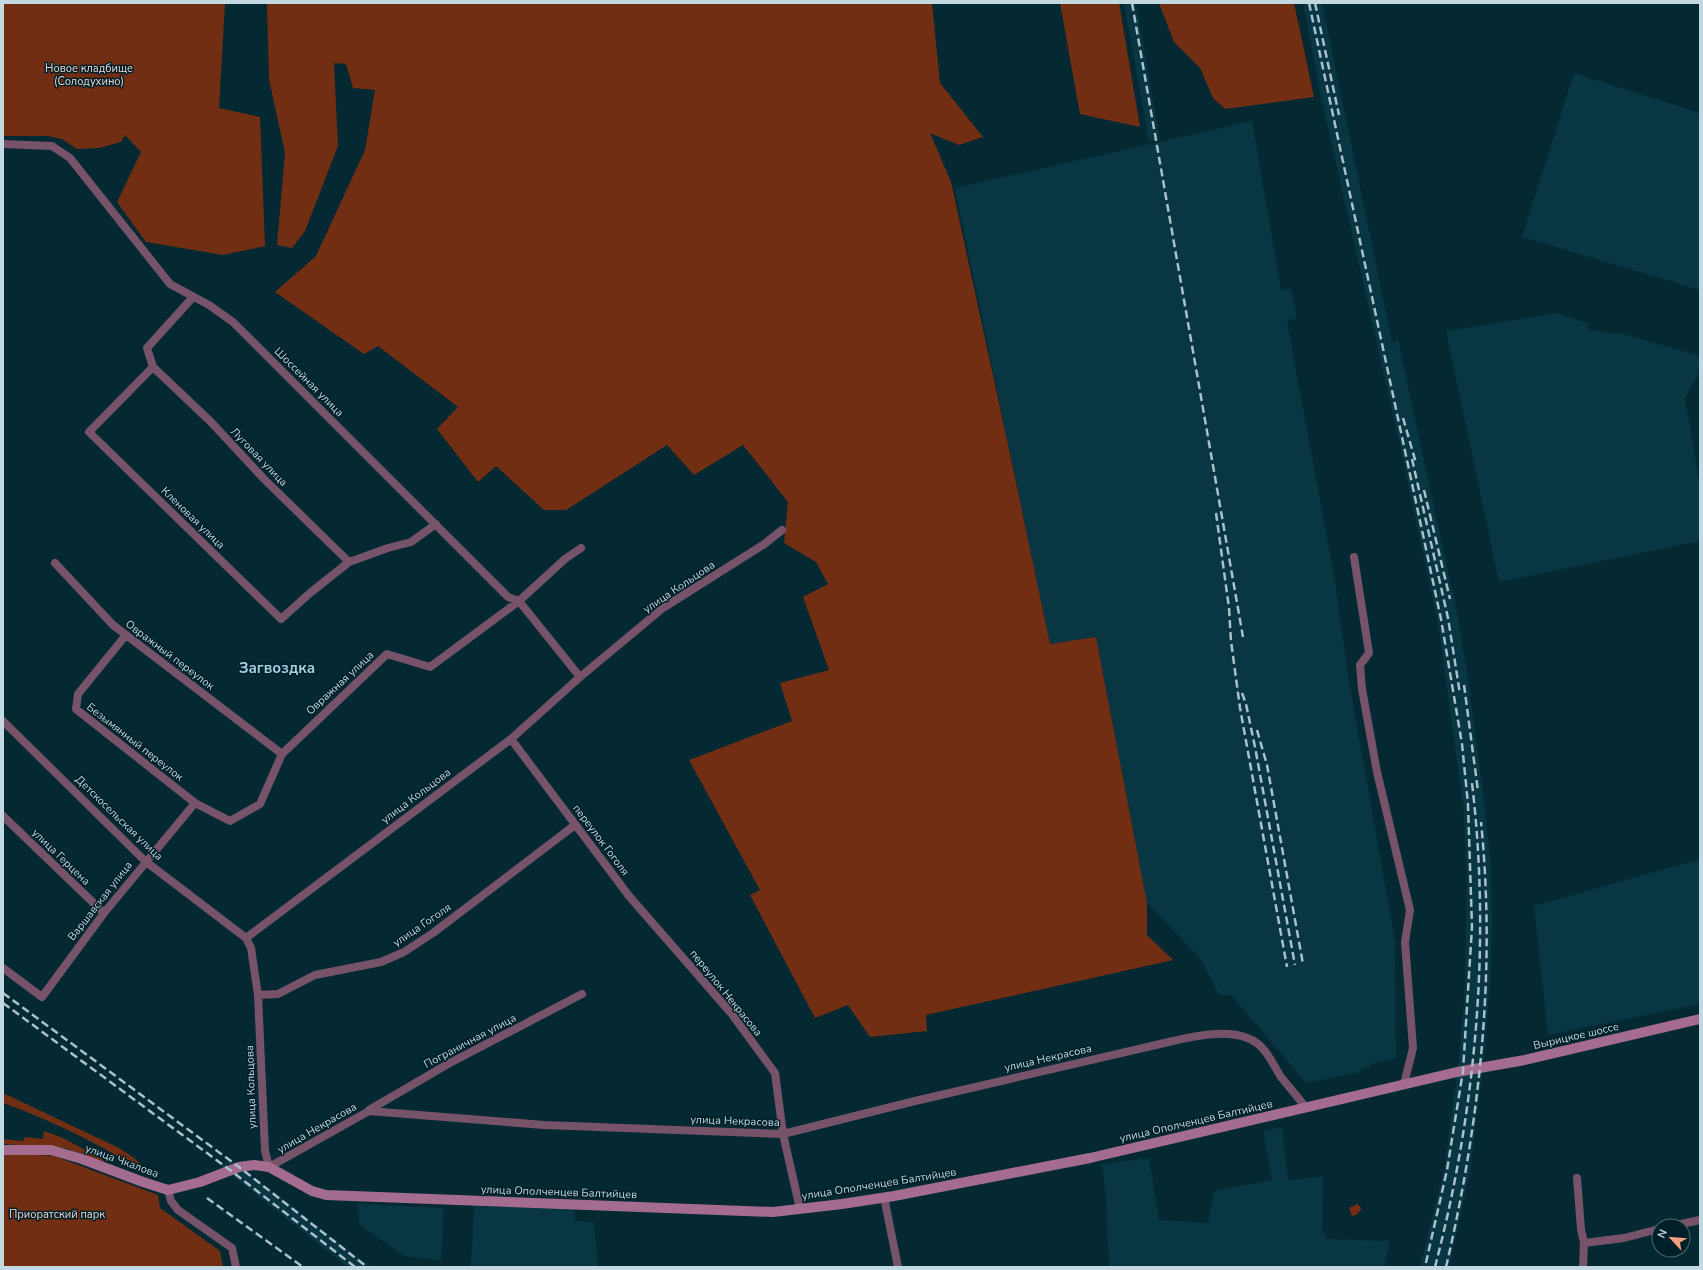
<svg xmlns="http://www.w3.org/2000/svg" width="1703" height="1270" font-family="'Nunito Sans',sans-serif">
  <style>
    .built { fill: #083642 }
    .green { fill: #722e12 }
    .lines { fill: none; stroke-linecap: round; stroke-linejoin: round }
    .minor { stroke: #765369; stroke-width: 8 }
    .secondary { stroke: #a46d90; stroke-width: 10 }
    .rail { stroke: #a9c1ca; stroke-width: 2.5; stroke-dasharray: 8 4; stroke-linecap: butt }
    .labels { text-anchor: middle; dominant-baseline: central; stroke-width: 3; stroke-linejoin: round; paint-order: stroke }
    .park-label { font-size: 11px; fill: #efd6cd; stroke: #001f29 }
    .street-label { font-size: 11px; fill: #c2d9e1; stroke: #001f29 }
    .district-label { font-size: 15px; font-weight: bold; fill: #a2d1e2; stroke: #001f29 }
  </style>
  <rect width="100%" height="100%" fill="#052933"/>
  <path class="built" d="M 1124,3 L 1136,3 L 1160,140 L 1149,142 Z
    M 1303,3 L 1322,3 L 1392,342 L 1398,340 L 1457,613 L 1468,679 L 1484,800 L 1491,866 L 1492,925 L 1490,985 L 1484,1057 L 1470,1172 L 1449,1267 L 1420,1267 L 1444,1170 L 1459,1060 L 1465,985 L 1467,872 L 1463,804 L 1438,623 L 1396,427 L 1321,97 Z
    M 1574,73 L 1700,113 L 1700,290 L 1522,237 Z
    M 1252,121 L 1281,290 L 1291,289 L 1297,318 L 1287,321 L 1335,582 L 1348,675 L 1395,941 L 1396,1059 L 1370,1064 L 1370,1067 L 1361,1069 L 1361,1072 L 1306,1083 L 1231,995 L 1219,995 L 1200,958 L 1147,903 L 1096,637 L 1050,644 L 955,188 Z
    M 1557,313 L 1587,323 L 1588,329 L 1610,334 L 1617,332 L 1700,356 L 1700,372 L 1685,398 L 1700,486 L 1700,541 L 1499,582 L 1446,331 Z
    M 1700,859 L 1700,1004 L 1548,1035 L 1534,906 Z
    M 1282,1127 L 1288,1180 L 1323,1177 L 1322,1228 L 1326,1239 L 1390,1241 L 1384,1267 L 1109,1267 L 1106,1198 L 1102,1164 L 1149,1158 L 1159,1220 L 1208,1223 L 1214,1191 L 1272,1180 L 1263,1131 Z
    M 229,1158 L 371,1267 L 348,1267 L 221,1167 Z
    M 358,1204 L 444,1208 L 441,1261 L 404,1256 L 359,1224 Z
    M 474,1206 L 574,1209 L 575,1221 L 594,1222 L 598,1267 L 471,1267 Z"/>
  <path class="green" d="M 3,3 L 225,3 L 219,108 L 260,117 L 265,246 L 223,255 L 146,242 L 117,202 L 141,152 L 125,135 L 121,142 L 99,148 L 77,149 L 62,139 L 48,136 L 3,136 Z
    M 267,3 L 932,3 L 940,83 L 983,137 L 959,145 L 930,133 L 951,182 L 1009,449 L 1050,644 L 1096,637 L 1147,903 L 1147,935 L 1173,960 L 926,1015 L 927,1031 L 870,1037 L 848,1005 L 815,1018 L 750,895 L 760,890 L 689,760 L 792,721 L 780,683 L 829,670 L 803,597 L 828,584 L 816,562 L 784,543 L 788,502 L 743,445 L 694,475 L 667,445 L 566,510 L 544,510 L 496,466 L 478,482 L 437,429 L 458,407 L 378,346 L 364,354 L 275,292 L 316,256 L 365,150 L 375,90 L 353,88 L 346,64 L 334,63 L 338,146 L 305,231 L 292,248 L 277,245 L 285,153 L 269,79 Z
    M 1060,3 L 1119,3 L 1140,127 L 1080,114 Z
    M 1159,3 L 1294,3 L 1314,97 L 1225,109 L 1213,98 L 1200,68 L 1174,42 Z
    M 3,1093 L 117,1147 C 134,1157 140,1161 151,1178 C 106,1146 55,1122 3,1103 Z
    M 44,1131 L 61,1137 L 102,1159 L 105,1163 L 65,1148 L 3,1144 L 3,1139 L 23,1141 L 25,1137 L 43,1139 Z
    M 3,1153 L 54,1156 L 158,1195 L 160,1208 L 220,1251 L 223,1267 L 3,1267 Z
    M 1357,1204 L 1360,1206 L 1361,1210 L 1356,1215 L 1352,1216 L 1349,1208 Z"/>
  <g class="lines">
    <path class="minor" d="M 3,144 L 52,146 L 70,158 L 170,284 L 209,305 L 233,322 L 508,597 L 519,601 L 580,677
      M 193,297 L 147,348 L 153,367 L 211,422 L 265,480 L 349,562
      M 153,367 L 89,432 L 281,619 L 310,593 L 349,562 L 388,548 L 411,542 L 436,524
      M 782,530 L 763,545 L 663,608 L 580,677 L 511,739 L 246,938 L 251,948 L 258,995 L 265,1151 L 269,1167 L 369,1111 L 544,1125 L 783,1134 L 915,1101 L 1173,1041 C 1200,1035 1244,1025 1264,1050 C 1271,1058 1275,1068 1281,1077 C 1289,1087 1298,1097 1306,1108
      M 1354,557 L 1369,653 L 1360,665 L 1362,689 L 1377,772 L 1410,910 L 1405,942 L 1413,1048 L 1404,1084
      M 55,563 L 113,625 L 282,754
      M 126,635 L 78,694 L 76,709 L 195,803 L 230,821 L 260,804 L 282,754 L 387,654 L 430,667 L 519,601 L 565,559 L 581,548
      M 3,721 L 145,861 L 246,938
      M 511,739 L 629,896 L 731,1013 L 775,1073 L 783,1134 L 800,1209
      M 3,816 L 104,913
      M 3,968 L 42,997 L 104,913 L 195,803
      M 258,995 L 278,994 L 315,975 L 381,962 L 404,952 L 433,933 L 575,825
      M 369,1110 L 448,1064 L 582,994
      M 1577,1178 L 1581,1229 L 1584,1243 L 1583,1267
      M 168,1190 L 171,1201 L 178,1210 L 232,1248 L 236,1267
      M 884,1197 L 898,1267
      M 1672,1226 L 1700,1220
      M 1584,1243 L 1624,1238 L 1659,1229"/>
    <path class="secondary" d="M 3,1150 L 51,1150 L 82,1159 L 143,1182 L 168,1190 L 200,1182 L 239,1167 L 254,1165 L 269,1167 L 312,1191 L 326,1195 L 773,1212 L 842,1204 L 894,1196 L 1090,1158 L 1457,1072 L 1525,1060 L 1700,1019"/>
    <path class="rail" d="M 1132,3 L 1243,637
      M 1309,3 L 1441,619 L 1462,744 L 1468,804 L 1472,927 L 1463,1071 L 1447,1170 L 1425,1267
      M 1315,3 L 1339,115
      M 1403,418 L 1416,463
      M 1412,459 L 1448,618 L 1460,694
      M 1424,490 L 1450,599
      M 1216,513 L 1229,608 L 1231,641 L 1240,708 L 1287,967
      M 1464,685 L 1478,791
      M 1242,693 L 1246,704 L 1255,747 L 1295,965
      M 1257,730 L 1267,765 L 1303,964
      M 3,993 L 239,1167 L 367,1267
      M 3,1003 L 230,1170 L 355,1267
      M 207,1198 L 303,1267
      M 1435,1267 C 1476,1110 1491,944 1472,783
      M 1446,1267 C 1480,1122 1496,971 1481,822"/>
  </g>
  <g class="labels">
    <g class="park-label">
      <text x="89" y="68">Новое кладбище<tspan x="89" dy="13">(Солодухино)</tspan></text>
      <text x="57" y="1214">Приоратский парк</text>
    </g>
    <g class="street-label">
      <text transform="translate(309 382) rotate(45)">Шоссейная улица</text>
      <text transform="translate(259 457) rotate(46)">Луговая улица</text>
      <text transform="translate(193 518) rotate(44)">Кленовая улица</text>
      <text transform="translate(679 587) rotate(-34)">улица Кольцова</text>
      <text transform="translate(170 655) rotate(37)">Овражный переулок</text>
      <text transform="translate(340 683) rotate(-43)">Овражная улица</text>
      <text transform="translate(135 742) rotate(38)">Безымянный переулок</text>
      <text transform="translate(416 796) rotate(-37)">улица Кольцова</text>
      <text transform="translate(119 818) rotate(44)">Детскосельская улица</text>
      <text transform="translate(601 840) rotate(53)">переулок Гоголя</text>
      <text transform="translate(61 857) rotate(44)">улица Герцена</text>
      <text transform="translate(100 901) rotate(-52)">Варшавская улица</text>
      <text transform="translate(422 925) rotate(-34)">улица Гоголя</text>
      <text transform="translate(726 993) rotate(51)">переулок Некрасова</text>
      <text transform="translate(1576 1036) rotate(-13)">Вырицкое шоссе</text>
      <text transform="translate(470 1041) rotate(-28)">Пограничная улица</text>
      <text transform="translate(1048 1058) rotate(-13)">улица Некрасова</text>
      <text transform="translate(251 1087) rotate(-92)">улица Кольцова</text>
      <text transform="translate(735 1121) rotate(2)">улица Некрасова</text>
      <text transform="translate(1196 1121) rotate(-13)">улица Ополченцев Балтийцев</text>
      <text transform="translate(317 1128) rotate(-30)">улица Некрасова</text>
      <text transform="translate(122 1161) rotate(20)">улица Чкалова</text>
      <text transform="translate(879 1184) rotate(-9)">улица Ополченцев Балтийцев</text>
      <text transform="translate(559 1192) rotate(2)">улица Ополченцев Балтийцев</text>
    </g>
    <g class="district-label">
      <text x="277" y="668">Загвоздка</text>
    </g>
  </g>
  <rect width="1703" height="1270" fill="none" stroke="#c2d9e1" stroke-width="8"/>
  <g transform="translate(1671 1238) rotate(296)"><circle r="19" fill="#001f29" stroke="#4e6973"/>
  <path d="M0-3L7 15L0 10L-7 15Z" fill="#f2a081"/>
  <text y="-6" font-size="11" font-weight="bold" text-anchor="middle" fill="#c2d9e1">N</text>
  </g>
</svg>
